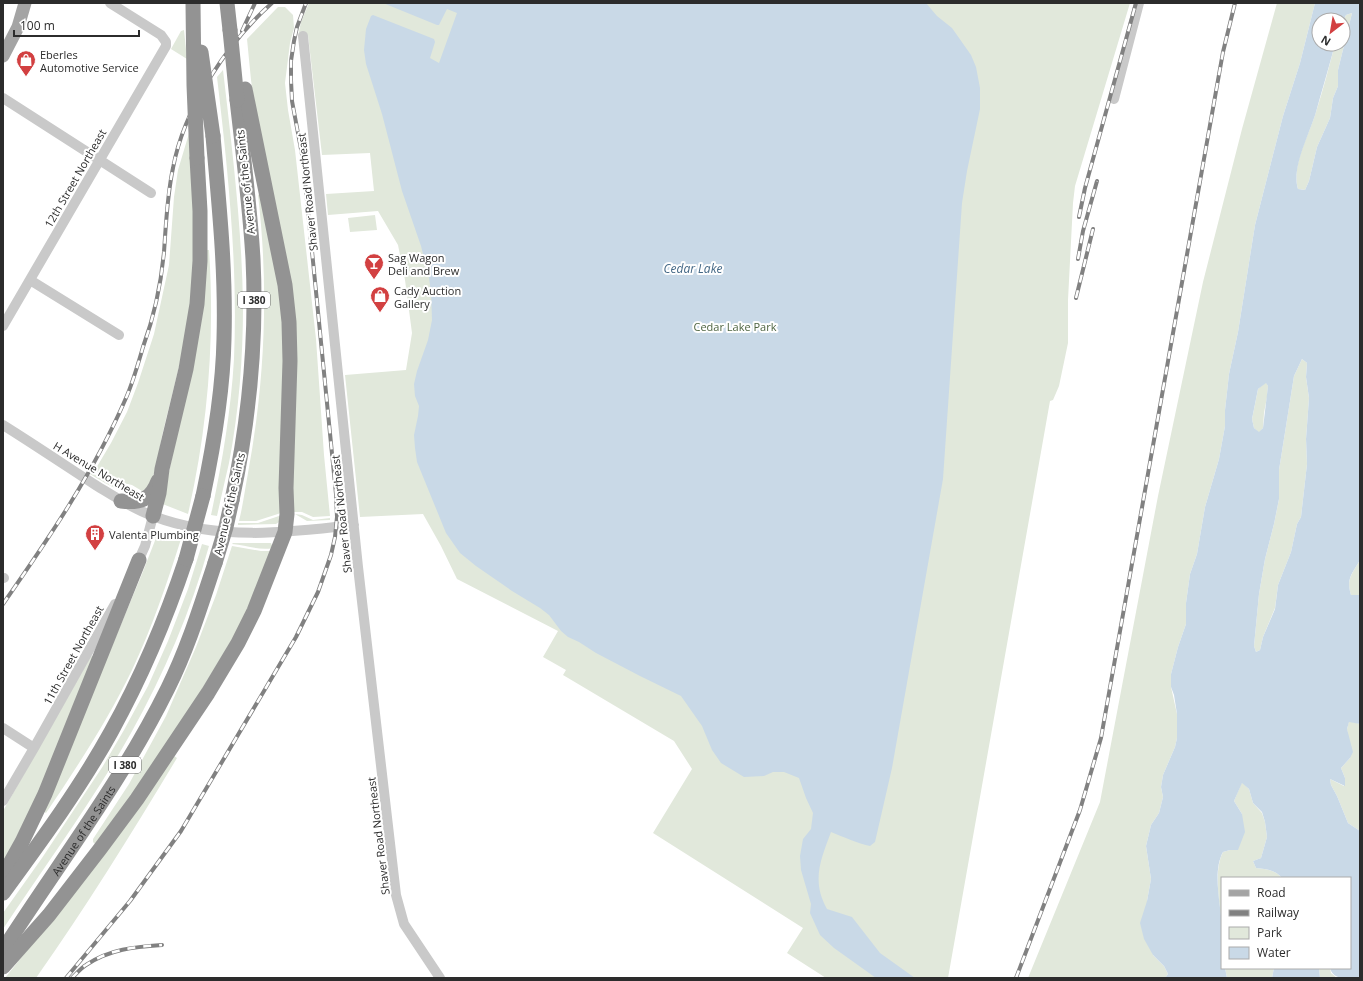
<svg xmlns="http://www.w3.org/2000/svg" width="1363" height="981" font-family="'Open Sans',sans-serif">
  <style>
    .green { fill: #e1e8db }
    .water { fill: #c9d9e7; fill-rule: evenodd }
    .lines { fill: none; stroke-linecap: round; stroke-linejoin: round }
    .minor { stroke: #c9c9c9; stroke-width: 10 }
    .major { stroke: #a4a4a4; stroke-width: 13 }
    .highway { stroke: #939393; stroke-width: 15 }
    .rail-casing { stroke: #818181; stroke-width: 4 }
    .rail { stroke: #fff; stroke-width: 2.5; stroke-dasharray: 8; stroke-linecap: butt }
    .highway-bridge { stroke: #939393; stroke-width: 15 }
    .labels { text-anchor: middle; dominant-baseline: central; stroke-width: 4; stroke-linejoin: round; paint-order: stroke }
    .shield { fill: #fff; stroke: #6b6b6b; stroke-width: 1 }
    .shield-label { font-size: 10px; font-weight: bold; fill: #2c2c2c }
    .poi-label { font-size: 11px; fill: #2c2c2c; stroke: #fff; text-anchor: start }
    .street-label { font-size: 11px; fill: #2c2c2c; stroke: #fff }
    .park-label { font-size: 11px; fill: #4d633f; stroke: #fff }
    .water-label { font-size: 12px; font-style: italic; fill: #436785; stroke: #fff }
  </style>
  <rect width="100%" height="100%" fill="#fff"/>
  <path class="green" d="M 309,3 L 1130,3 L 1075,186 L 1073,203 L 1068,300 L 1068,343 L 1059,386 L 1053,400 L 1050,401 L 948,978 L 826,978 L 787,953 L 803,928 L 653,833 L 692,769 L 674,741 L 563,675 L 566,670 L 543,657 L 558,631 L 457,579 L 441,546 L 423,514 L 360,517 L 345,375 L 406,370 L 412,333 L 405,280 L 398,245 L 378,211 L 328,215 L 326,194 L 374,191 L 370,153 L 322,155 L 308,35 L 298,36 L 301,22 Z
    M 1277,3 L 1315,3 L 1300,63 L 1283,116 L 1255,225 L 1238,332 L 1229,374 L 1225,410 L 1225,426 L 1219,459 L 1205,507 L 1197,554 L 1190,574 L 1186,603 L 1186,624 L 1178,647 L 1171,674 L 1171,687 L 1177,714 L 1177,738 L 1175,747 L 1163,775 L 1161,787 L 1163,797 L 1159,813 L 1151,825 L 1146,846 L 1151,879 L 1147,901 L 1153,955 L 1164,966 L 1168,974 L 1165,978 L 1028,978 L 1100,802 L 1158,496 L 1203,282 L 1242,129 Z
    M 278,7 L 285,7 L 293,15 L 294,28 L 290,43 L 285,83 L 288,110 L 295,150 L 316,339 L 324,455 L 330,516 L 313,517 L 302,512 L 293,512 L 291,507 L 295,390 L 251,80 L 247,39 Z
    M 1352,13 L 1338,70 L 1338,86 L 1333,98 L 1330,118 L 1317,147 L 1309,181 L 1305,190 L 1298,189 C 1291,166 1309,135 1316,112 C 1323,90 1329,67 1335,44 L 1343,44 L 1343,21 L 1346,15 Z
    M 184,30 L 187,59 L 171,49 L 181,31 Z
    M 223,70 C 232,148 242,227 243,306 C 243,358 239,411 229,463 C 225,480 221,498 217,516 L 211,515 C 222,464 231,411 234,359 C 238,265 228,171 217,77 Z
    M 190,130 C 192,184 197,239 192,294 C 187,342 173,389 162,436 C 159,450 156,485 142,491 L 132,485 L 110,480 L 95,470 L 111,443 L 127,412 L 138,383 L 154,334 L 169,265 L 174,197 L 178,170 Z
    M 261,193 L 272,245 L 284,325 L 281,513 L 256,521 L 239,521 C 243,505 245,489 248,473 C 265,381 269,288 258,195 Z
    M 375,215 L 377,230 L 350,232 L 348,218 Z
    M 205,250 L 209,250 C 215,338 208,427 188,514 L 160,503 L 167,481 L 172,458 Z
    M 1302,359 L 1307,363 L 1306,377 L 1309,398 L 1306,439 L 1307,464 L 1301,517 L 1297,524 L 1291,552 L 1278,585 L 1275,608 L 1263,637 L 1260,650 L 1256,652 L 1254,646 L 1259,594 L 1265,559 L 1274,524 L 1279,499 L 1279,470 L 1294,376 Z
    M 1266,382 L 1268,386 L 1267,397 L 1264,413 L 1263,428 L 1259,433 L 1254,428 L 1252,419 L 1258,389 Z
    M 91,472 C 98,477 106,482 114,484 C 122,487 132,486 139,492 C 121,494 105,483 90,474 Z
    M 342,478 L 346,505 L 343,507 L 342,513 L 341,515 Z
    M 295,514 L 302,515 L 313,520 L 330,518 L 330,520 L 307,521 Z
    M 279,516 L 282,516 L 279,522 L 276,524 L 238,525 L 238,523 L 258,523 Z
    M 154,535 L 163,537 L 171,536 L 181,539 C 167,583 152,628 132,670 C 108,720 77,767 46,813 L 43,811 L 142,574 L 156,538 L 153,537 Z
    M 233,543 L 271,543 L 273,548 C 259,551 246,545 232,544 Z
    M 202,544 L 209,546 C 191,611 164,674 131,733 C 93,801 46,864 3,929 L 3,913 L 42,858 L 103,766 L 124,730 L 148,686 L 168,641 L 188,589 Z
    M 232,546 L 261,551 L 271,551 L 248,613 L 169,744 L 95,844 L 93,842 L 93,839 L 129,784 L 166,716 L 196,647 L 216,595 Z
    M 1360,560 L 1360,595 L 1351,595 C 1346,579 1352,574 1360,560 Z
    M 91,656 L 94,657 L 39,792 L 3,864 L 3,811 Z
    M 1349,721 L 1360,724 L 1360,831 L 1348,823 L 1337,796 L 1331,785 L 1330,779 L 1344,786 L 1345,778 L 1341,768 L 1350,758 L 1347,729 Z
    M 174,756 L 177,758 C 132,833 86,907 36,978 L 5,978 L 83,880 Z
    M 1242,782 L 1249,789 L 1253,803 L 1262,813 L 1265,822 L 1267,837 L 1261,858 L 1253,861 L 1256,868 C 1266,869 1275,870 1282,878 L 1222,878 L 1222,927 C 1220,906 1213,871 1223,852 L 1230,850 L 1242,814 L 1234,801 Z
    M 1225,968 L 1274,968 L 1272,978 L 1227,978 Z
    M 1319,968 L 1330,968 L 1331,973 L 1337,978 L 1320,978 Z"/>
  <path class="water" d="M 383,3 L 926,3 L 937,16 L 952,28 L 971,55 L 976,67 L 980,88 L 980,109 L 967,171 L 962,203 L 943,479 L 892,768 L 875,842 L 870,846 C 856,843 844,837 831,832 C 821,859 811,881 827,909 L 852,917 L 880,953 L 915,978 L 876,978 L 834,948 L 820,935 L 810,913 L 811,904 L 801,870 L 800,856 L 803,839 L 811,829 L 813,813 L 806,798 L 799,778 L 784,772 L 773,772 L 764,776 L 744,777 L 721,763 L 712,750 L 702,726 L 681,696 L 640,676 L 596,653 L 579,642 L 568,637 L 561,631 L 549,615 L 540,608 L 512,591 L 476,566 L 460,553 L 446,533 L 417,462 L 415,448 L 414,435 L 418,416 L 419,406 L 415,396 L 414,384 L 417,371 L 428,340 L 432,320 L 431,292 L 429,278 L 421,246 L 402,191 L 382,114 L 366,64 L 364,50 L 366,29 L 371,16 L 373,15 L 434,39 L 435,42 L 430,58 L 439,63 L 457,13 L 447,9 L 439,25 L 437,25 Z
    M 1315,3 L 1360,3 L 1360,560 C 1352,574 1346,578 1351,595 L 1360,595 L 1360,724 L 1349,722 L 1347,729 L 1353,752 L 1350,758 L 1341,768 L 1345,778 L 1345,786 L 1330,779 L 1331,785 L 1337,796 L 1348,823 L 1360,831 L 1360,978 C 1349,978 1333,981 1330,968 L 1350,968 L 1350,878 L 1282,878 C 1275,870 1266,869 1256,868 L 1253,861 L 1261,858 L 1267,837 L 1265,822 L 1262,812 L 1253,803 L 1249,789 L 1242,783 L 1234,801 L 1242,814 L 1245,832 L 1238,850 L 1230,850 L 1223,852 C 1212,872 1221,905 1222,927 C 1223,941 1222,954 1222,968 L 1225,968 L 1227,978 L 1165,978 L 1168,974 L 1164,966 L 1153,955 L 1144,939 L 1140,923 L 1147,901 L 1151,879 L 1146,846 L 1151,825 L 1159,813 L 1163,797 L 1161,787 L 1163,775 L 1175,747 L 1177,738 L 1177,714 L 1174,695 L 1171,687 L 1171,674 L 1178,647 L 1186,624 L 1186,603 L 1190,574 L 1197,554 L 1205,507 L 1219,459 L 1225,426 L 1225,410 L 1229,374 L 1238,332 L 1255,225 L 1283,116 L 1300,63 ZM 1352,13 L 1338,70 L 1338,86 L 1333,98 L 1330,118 L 1317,147 L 1309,181 L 1305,190 L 1298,189 C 1291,168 1310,133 1316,112 C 1322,90 1329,67 1335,44 L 1319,44 L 1319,20 L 1343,20 L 1343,21 L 1346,15 ZM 1302,359 L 1307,363 L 1306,377 L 1309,398 L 1306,439 L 1307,464 L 1301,517 L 1297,524 L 1291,552 L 1278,585 L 1275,609 L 1263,637 L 1260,650 L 1256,652 L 1254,646 L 1259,594 L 1265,559 L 1274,524 L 1279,499 L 1279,470 L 1294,376 ZM 1266,383 L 1268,386 L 1263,428 L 1259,432 L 1254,428 L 1252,419 L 1258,389 Z
    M 1274,968 L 1319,968 L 1320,978 L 1272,978 Z"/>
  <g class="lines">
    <path class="minor" d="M 303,36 L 358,567 L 396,895 L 404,924 L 440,978
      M 3,98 L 151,193
      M 1114,99 L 1139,3
      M 30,280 L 119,335
      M 3,326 L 166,46 L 166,42 L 161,35 L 110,3
      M 3,425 C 35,445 66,466 97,486 C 115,497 133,509 153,516 C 219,541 286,533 354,525
      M 136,566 L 145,546 L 153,516
      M 3,578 L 4,578
      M 3,728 L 34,748
      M 3,801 L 34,748 L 115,604"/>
    <path class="major" d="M 3,56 L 18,27 L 25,3"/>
    <g class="highway">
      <path d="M 227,3 L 230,30"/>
      <path d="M 203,496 C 214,444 223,392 224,339 C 226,271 219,204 213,136"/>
      <path d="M 232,500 C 249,421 257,340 253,259 C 250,206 243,153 237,100"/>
      <path d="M 121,501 C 140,503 151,500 158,481"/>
      <path d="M 153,516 L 159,493 L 162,469 L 186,369 L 197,304 L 200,261 L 200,211 L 197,158"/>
      <path d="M 3,876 L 22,842 L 45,794 L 139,560"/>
      <path d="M 3,893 C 41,841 80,788 111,732 C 142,676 166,619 186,559"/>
      <path id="s1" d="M 3,950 C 59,863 122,781 168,688 C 188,648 201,605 215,563"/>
      <path d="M 3,967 L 49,915 L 100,849 L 137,799 L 208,693 L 238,643 L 254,611 L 285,532 L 287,514 L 286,488 L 290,361 L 289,322 L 285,285 L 245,89"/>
    </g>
    <g class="rail-casing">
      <path id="rail" d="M 242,31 L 255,3
        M 1079,217 L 1085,188 L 1136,3
        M 1078,259 L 1083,231 L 1097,181
        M 1076,298 L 1093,229
        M 3,604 C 49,538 94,472 126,398 C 133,382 138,364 143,347 C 154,317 161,284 164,252 C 166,224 167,196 173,168 C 184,108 227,43 272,3
        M 66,978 L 130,901 L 181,831 L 296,637 L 318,592 L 331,555 L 335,537 L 337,517 L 336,494 L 303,160 L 292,101 L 291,80 L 291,61 L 294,41 L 297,27 L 306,3
        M 72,978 C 76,974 81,968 86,965 C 110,949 134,947 162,945
        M 1016,978 L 1080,810 L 1101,738 L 1223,52 L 1235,3"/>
    </g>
    <use href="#rail" class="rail"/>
    <path class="highway-bridge" d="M 193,3 L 194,85 L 197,158
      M 230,30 L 237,100
      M 201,52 L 213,136
      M 186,559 L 203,496
      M 215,563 L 226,527 L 232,500"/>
  </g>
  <defs>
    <g id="shop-pin" transform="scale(1)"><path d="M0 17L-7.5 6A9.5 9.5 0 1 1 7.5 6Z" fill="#d24041" stroke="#fff"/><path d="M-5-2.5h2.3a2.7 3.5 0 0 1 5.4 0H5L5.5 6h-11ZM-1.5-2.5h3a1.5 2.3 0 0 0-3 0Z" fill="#fff"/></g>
    <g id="bar-pin" transform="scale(1)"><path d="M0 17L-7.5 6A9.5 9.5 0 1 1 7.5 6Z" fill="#d24041" stroke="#fff"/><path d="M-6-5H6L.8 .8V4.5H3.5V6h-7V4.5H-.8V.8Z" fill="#fff"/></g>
    <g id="building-pin" transform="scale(1)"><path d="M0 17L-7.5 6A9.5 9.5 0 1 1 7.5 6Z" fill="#d24041" stroke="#fff"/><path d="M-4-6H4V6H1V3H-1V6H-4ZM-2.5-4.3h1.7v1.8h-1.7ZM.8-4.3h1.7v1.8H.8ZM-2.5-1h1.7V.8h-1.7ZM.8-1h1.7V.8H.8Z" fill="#fff"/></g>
  </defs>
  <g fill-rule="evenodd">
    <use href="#shop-pin" x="26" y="60"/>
    <use href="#bar-pin" x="374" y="263"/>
    <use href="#shop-pin" x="380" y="296"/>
    <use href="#building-pin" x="95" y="534"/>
  </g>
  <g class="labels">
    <g class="shield">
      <rect x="238" y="292" width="32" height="16" rx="3"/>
      <rect x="109" y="757" width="32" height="16" rx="3"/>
    </g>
    <g class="shield-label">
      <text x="254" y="300">I 380</text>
      <text x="125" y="765">I 380</text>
    </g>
    <g class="poi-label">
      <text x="40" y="54">Eberles<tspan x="40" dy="13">Automotive Service</tspan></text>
      <text x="388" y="257">Sag Wagon<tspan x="388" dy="13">Deli and Brew</tspan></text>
      <text x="394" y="290">Cady Auction<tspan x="394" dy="13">Gallery</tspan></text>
      <text x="109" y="534">Valenta Plumbing</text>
    </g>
    <g class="street-label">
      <text transform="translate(75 178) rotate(-60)">12th Street Northeast</text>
      <text transform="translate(245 182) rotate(-96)">Avenue of the Saints</text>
      <text transform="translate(307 192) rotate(-96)">Shaver Road Northeast</text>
      <text transform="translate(99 471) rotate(31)">H Avenue Northeast</text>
      <text transform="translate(229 504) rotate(-77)">Avenue of the Saints</text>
      <text transform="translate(341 514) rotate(-96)">Shaver Road Northeast</text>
      <text transform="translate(73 655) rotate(-61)">11th Street Northeast</text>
      <text stroke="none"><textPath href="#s1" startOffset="144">Avenue of the Saints</textPath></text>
      <text transform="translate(378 836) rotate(-97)">Shaver Road Northeast</text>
    </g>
    <g class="park-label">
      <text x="735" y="326">Cedar Lake Park</text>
    </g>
    <g class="water-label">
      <text x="693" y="268">Cedar Lake</text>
    </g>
  </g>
  <rect width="1363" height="981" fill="none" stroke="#2c2c2c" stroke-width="8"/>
  <rect x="1221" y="877" width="130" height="92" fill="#ffffff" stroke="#ababab"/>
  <rect x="1229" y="890" width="20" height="6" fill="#a4a4a4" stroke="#ababab"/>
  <text x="1257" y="897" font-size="12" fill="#2c2c2c">Road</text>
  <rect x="1229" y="910" width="20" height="6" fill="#818181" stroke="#ababab"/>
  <text x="1257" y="917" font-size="12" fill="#2c2c2c">Railway</text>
  <rect x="1229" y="927" width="20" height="12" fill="#e1e8db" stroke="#ababab"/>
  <text x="1257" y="937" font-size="12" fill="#2c2c2c">Park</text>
  <rect x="1229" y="947" width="20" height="12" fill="#c9d9e7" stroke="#ababab"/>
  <text x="1257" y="957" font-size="12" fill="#2c2c2c">Water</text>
  <g transform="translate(1331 32) rotate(211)"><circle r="19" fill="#ffffff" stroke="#ababab"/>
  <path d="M0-3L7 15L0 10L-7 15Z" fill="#d24041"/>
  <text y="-6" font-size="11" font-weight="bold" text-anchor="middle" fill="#2c2c2c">N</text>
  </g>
  <path d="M14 30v6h125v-6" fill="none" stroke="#2c2c2c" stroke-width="2"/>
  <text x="20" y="30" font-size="12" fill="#2c2c2c" stroke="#ffffff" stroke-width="3" paint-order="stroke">100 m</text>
</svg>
